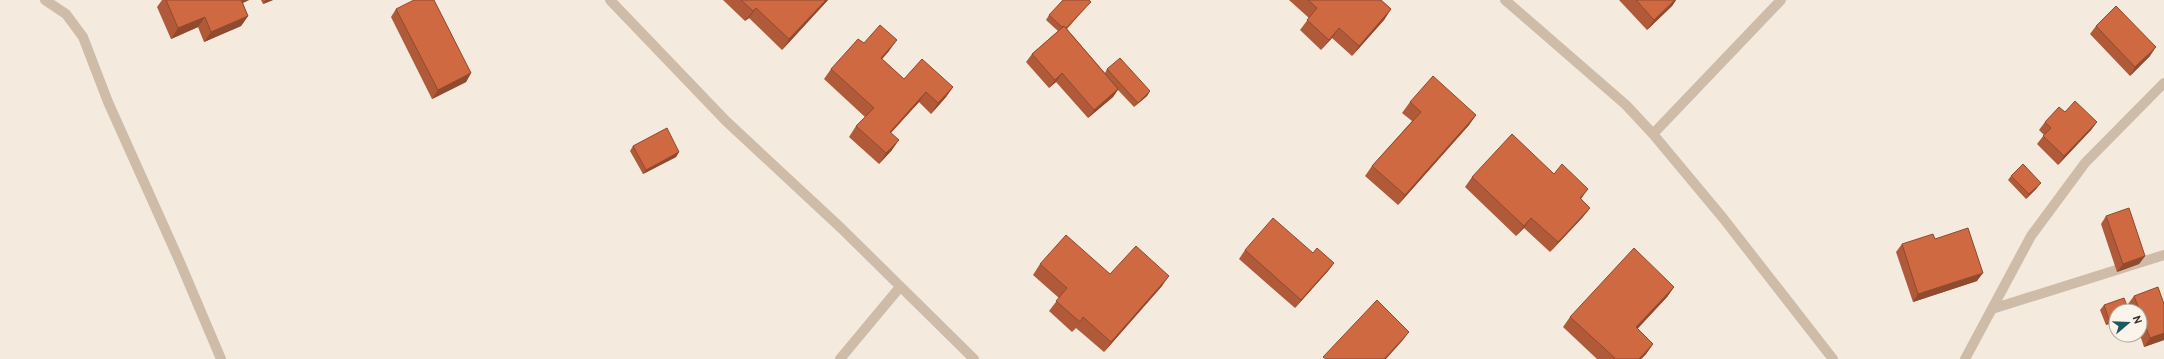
<svg xmlns="http://www.w3.org/2000/svg" width="2164" height="359" font-family="Overpass,sans-serif">
  <style>
    .lines { fill: none; stroke-linecap: round; stroke-linejoin: round }
    .street { stroke: #cebba8; stroke-width: 10 }
    .wall { fill: #b15a39 }
    .shaded-wall { fill: #904a2e }
    .building { fill: #ce6942; stroke: #904a2e }
  </style>
  <rect width="100%" height="100%" fill="#f4eade"/>
  <g class="lines">
    <path class="street" d="M 45,0 L 66,14 L 83,37 L 108,102 L 179,260 L 221,359
      M 610,0 L 726,121 L 841,228 L 974,359
      M 1505,0 L 1626,105 L 1653,134 L 1723,218 L 1833,359
      M 1653,134 L 1781,0
      M 1992,309 L 2164,255
      M 840,359 L 900,287
      M 1965,359 L 2031,236 L 2085,163 L 2164,83"/>
  </g>
  <path class="wall" d="M 162,0 L 249,0 L 243,3 L 248,16 L 241,26 L 204,42 L 198,27 L 171,39 L 157,7 Z
    M 261,0 L 273,0 L 263,4 Z
    M 723,0 L 828,0 L 782,50 L 749,18 L 745,21 Z
    M 1289,0 L 1381,0 L 1391,9 L 1384,20 L 1352,56 L 1332,38 L 1321,50 L 1300,30 L 1309,18 Z
    M 1619,0 L 1676,0 L 1672,6 L 1647,30 Z
    M 1087,6 L 1067,29 L 1105,73 L 1107,69 L 1150,91 L 1147,96 L 1134,107 L 1118,90 L 1113,97 L 1088,118 L 1056,82 L 1049,88 L 1026,62 L 1032,54 L 1058,31 L 1046,20 L 1049,15 Z
    M 396,9 L 471,73 L 466,82 L 432,99 L 391,17 Z
    M 2096,26 L 2150,56 L 2130,76 L 2090,34 Z
    M 864,43 L 889,51 L 882,59 L 904,79 L 953,87 L 946,97 L 931,114 L 919,102 L 891,133 L 892,150 L 879,164 L 849,137 L 856,126 L 865,117 L 824,79 L 831,69 Z
    M 1410,102 L 1476,115 L 1469,125 L 1398,205 L 1365,176 L 1372,166 L 1412,121 L 1402,113 Z
    M 2065,112 L 2097,122 L 2091,130 L 2058,165 L 2037,144 L 2044,135 L 2039,130 L 2045,122 Z
    M 633,146 L 679,152 L 676,157 L 643,174 L 630,151 Z
    M 2011,176 L 2037,188 L 2026,199 L 2008,180 Z
    M 1472,177 L 1581,199 L 1590,208 L 1582,218 L 1550,252 L 1524,228 L 1516,236 L 1465,187 Z
    M 2106,216 L 2145,256 L 2139,264 L 2117,272 L 2101,224 Z
    M 1902,244 L 1977,281 L 1913,302 L 1896,252 Z
    M 1245,250 L 1313,253 L 1334,263 L 1328,271 L 1295,308 L 1239,259 Z
    M 1040,264 L 1110,274 L 1162,286 L 1104,352 L 1076,328 L 1072,332 L 1049,311 L 1059,298 L 1033,275 Z
    M 1674,287 L 1667,297 L 1637,329 L 1653,344 L 1646,354 L 1641,359 L 1597,359 L 1563,327 L 1570,317 Z
    M 2134,296 L 2164,304 L 2164,340 L 2144,347 L 2140,335 L 2140,311 L 2131,311 L 2128,304 Z
    M 2104,305 L 2129,311 L 2106,325 L 2100,310 Z"/>
  <path class="shaded-wall" d="M 238,0 L 249,0 L 233,7 Z
    M 266,0 L 273,0 L 263,4 Z
    M 826,0 L 828,0 L 782,50 L 789,39 Z
    M 1675,0 L 1676,0 L 1672,6 L 1647,30 L 1654,20 Z
    M 756,8 L 749,18 L 745,21 L 753,11 Z
    M 1391,9 L 1384,20 L 1352,56 L 1359,46 Z
    M 248,16 L 241,26 L 204,42 L 211,32 Z
    M 205,17 L 198,27 L 171,39 L 178,28 Z
    M 1339,28 L 1332,38 L 1321,50 L 1329,40 Z
    M 897,40 L 889,51 L 874,68 L 881,58 Z
    M 2156,47 L 2150,56 L 2130,76 L 2135,67 Z
    M 471,73 L 466,82 L 432,99 L 438,90 Z
    M 1062,73 L 1056,82 L 1049,88 L 1055,80 Z
    M 953,87 L 946,97 L 931,114 L 938,103 Z
    M 1118,89 L 1113,97 L 1088,118 L 1094,110 Z
    M 1150,91 L 1147,96 L 1134,107 Z
    M 926,92 L 919,102 L 882,142 L 890,132 Z
    M 1476,115 L 1469,125 L 1398,205 L 1405,195 Z
    M 2097,122 L 2091,130 L 2058,165 L 2064,156 Z
    M 899,140 L 892,150 L 879,164 L 886,153 Z
    M 679,152 L 676,157 L 643,174 L 646,170 Z
    M 2041,183 L 2037,188 L 2026,199 L 2029,194 Z
    M 1588,189 L 1581,199 L 1580,198 Z
    M 1590,208 L 1582,218 L 1550,252 L 1558,242 Z
    M 1531,218 L 1524,228 L 1516,236 L 1524,226 Z
    M 2145,256 L 2139,264 L 2117,272 L 2123,264 Z
    M 1334,263 L 1328,271 L 1295,308 L 1301,300 Z
    M 1983,273 L 1977,281 L 1913,302 L 1918,294 Z
    M 1169,276 L 1162,286 L 1104,352 L 1111,342 Z
    M 1674,287 L 1667,297 L 1629,338 L 1636,327 Z
    M 2116,318 L 2116,322 L 2106,325 L 2109,320 Z
    M 1409,332 L 1403,340 L 1386,359 L 1384,359 Z
    M 2164,333 L 2164,340 L 2144,347 L 2150,338 Z
    M 1653,344 L 1646,354 L 1641,359 L 1639,359 Z"/>
  <path class="building" d="M 166,0 L 241,0 L 248,16 L 211,32 L 205,17 L 178,28 Z
    M 414,0 L 434,0 L 471,73 L 438,90 L 396,9 Z
    M 741,0 L 826,0 L 789,39 L 756,8 L 753,11 Z
    M 1063,0 L 1089,0 L 1091,2 L 1066,28 L 1064,26 L 1062,27 L 1049,15 Z
    M 1308,0 L 1381,0 L 1391,9 L 1359,46 L 1339,28 L 1329,40 L 1307,20 L 1317,8 Z
    M 1636,0 L 1675,0 L 1654,20 Z
    M 2116,6 L 2156,47 L 2135,67 L 2096,26 Z
    M 880,25 L 897,40 L 881,58 L 904,79 L 922,59 L 953,87 L 938,103 L 926,92 L 890,132 L 899,140 L 886,153 L 856,126 L 874,108 L 831,69 L 858,39 L 864,43 Z
    M 1064,26 L 1118,89 L 1094,110 L 1062,73 L 1055,80 L 1032,54 Z
    M 1120,58 L 1150,91 L 1138,103 L 1107,69 Z
    M 1433,76 L 1476,115 L 1405,195 L 1372,166 L 1421,112 L 1410,102 Z
    M 2075,101 L 2097,122 L 2064,156 L 2043,136 L 2051,128 L 2045,122 L 2059,107 L 2065,112 Z
    M 667,128 L 679,152 L 646,170 L 633,146 Z
    M 1512,134 L 1554,174 L 1562,164 L 1588,189 L 1580,198 L 1590,208 L 1558,242 L 1531,218 L 1524,226 L 1472,177 Z
    M 2023,164 L 2041,183 L 2029,194 L 2011,176 Z
    M 2129,208 L 2145,256 L 2123,264 L 2106,216 Z
    M 1273,218 L 1313,253 L 1317,248 L 1334,263 L 1301,300 L 1245,250 Z
    M 1968,228 L 1983,273 L 1918,294 L 1902,244 L 1933,234 L 1935,239 Z
    M 1066,235 L 1110,274 L 1136,246 L 1169,276 L 1111,342 L 1083,317 L 1080,322 L 1056,301 L 1067,288 L 1040,264 Z
    M 1634,248 L 1674,287 L 1636,327 L 1653,344 L 1639,359 L 1616,359 L 1570,317 Z
    M 2158,287 L 2164,304 L 2164,333 L 2150,338 L 2134,296 Z
    M 2124,298 L 2129,311 L 2116,311 L 2116,318 L 2109,320 L 2104,305 Z
    M 1377,300 L 1409,332 L 1384,359 L 1326,359 L 1323,357 Z"/>
  <g transform="translate(2128 323) rotate(71)"><circle r="19" fill="#fbf4eb" stroke="#aea59d"/>
  <path d="M0-3L7 15L0 10L-7 15Z" fill="#1b585f"/>
  <text y="-6" font-size="11" font-weight="bold" text-anchor="middle" fill="#3a2f29">N</text>
  </g>
</svg>
